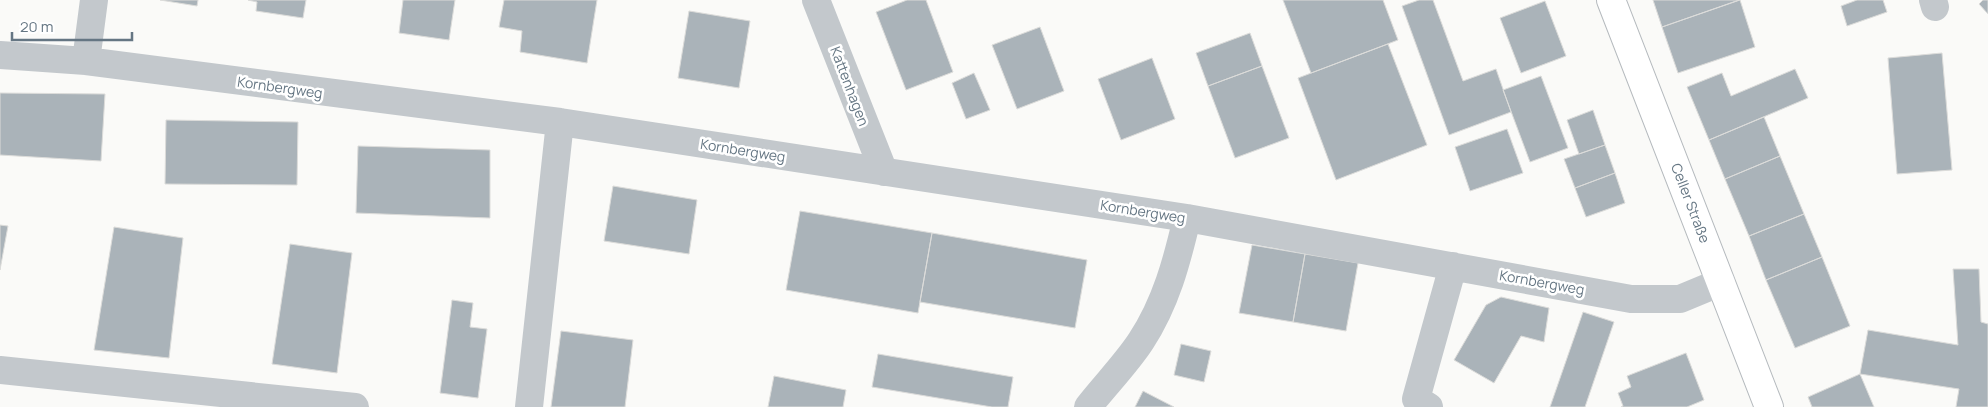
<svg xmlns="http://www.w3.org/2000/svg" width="1988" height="407" font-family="Manrope,sans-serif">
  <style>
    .building { fill: #aab3b9; stroke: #dcdcda }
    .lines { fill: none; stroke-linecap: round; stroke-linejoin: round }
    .major-casing { stroke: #b5babe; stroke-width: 30 }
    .minor { stroke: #c3c8cc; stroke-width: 28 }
    .major { stroke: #fff; stroke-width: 28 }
    .labels { text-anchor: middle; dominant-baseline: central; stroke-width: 5; stroke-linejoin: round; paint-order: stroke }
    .street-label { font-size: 14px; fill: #657683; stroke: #fff }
  </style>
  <rect width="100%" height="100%" fill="#fafaf8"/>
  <path class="building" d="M 160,0 L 198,0 L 197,6 Z
    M 248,0 L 306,0 L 303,18 L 256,11 L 257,2 Z
    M 403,0 L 455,0 L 449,40 L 399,33 Z
    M 504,0 L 597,0 L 587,63 L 520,52 L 522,31 L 499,27 Z
    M 907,0 L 926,0 L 953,72 L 906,90 L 876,12 Z
    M 1283,0 L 1383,0 L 1398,40 L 1311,73 Z
    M 1419,0 L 1433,0 L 1463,81 L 1496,69 L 1511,112 L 1449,135 L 1402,6 Z
    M 1653,0 L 1739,0 L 1662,27 Z
    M 1740,0 L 1755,47 L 1678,73 L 1662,27 Z
    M 1857,0 L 1883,0 L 1887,12 L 1847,26 L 1841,6 Z
    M 1983,0 L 1988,0 L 1988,14 L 1979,4 Z
    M 1545,1 L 1566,56 L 1521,73 L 1500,18 Z
    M 689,11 L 750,21 L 739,88 L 678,78 Z
    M 1040,27 L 1064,91 L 1017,109 L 992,45 Z
    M 1250,33 L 1262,66 L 1208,86 L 1196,53 Z
    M 1388,44 L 1427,145 L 1336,180 L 1298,78 Z
    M 1942,53 L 1952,170 L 1897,174 L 1888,58 Z
    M 1152,58 L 1175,119 L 1121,140 L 1098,79 Z
    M 1262,66 L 1289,138 L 1235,158 L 1208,86 Z
    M 1795,69 L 1808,98 L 1709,140 L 1687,87 L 1722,73 L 1731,96 Z
    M 974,73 L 990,110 L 966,119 L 952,83 Z
    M 1541,76 L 1568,148 L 1530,162 L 1503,90 Z
    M 0,93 L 105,94 L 101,161 L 0,155 Z
    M 1593,110 L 1605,145 L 1579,154 L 1567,120 Z
    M 1764,117 L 1780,156 L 1725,179 L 1709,140 Z
    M 166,120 L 298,122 L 297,185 L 165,184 Z
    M 1507,129 L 1523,173 L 1470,191 L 1455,147 Z
    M 1605,145 L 1615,173 L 1575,188 L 1564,159 Z
    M 358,146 L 490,150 L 490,218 L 356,213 Z
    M 1780,156 L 1804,214 L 1749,236 L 1725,179 Z
    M 1615,173 L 1625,203 L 1586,217 L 1575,188 Z
    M 613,186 L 697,200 L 689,254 L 604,241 Z
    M 800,211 L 932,233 L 918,313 L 786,290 Z
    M 1804,214 L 1822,257 L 1766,280 L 1749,236 Z
    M 0,225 L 8,226 L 0,270 Z
    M 114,227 L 183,238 L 169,358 L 94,350 Z
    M 932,233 L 1087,260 L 1075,328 L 920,302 Z
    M 290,244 L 352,253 L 337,373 L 272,364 Z
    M 1252,245 L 1305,254 L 1293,322 L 1239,313 Z
    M 1305,254 L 1358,263 L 1346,331 L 1293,322 Z
    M 1822,257 L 1850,326 L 1795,348 L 1766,280 Z
    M 1953,269 L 1979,269 L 1981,322 L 1988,324 L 1988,407 L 1956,407 L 1959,389 L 1860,374 L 1868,330 L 1958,345 Z
    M 1501,297 L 1549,308 L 1544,342 L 1521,336 L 1494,383 L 1454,360 L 1486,305 Z
    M 452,300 L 473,303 L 470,327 L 487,329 L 478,398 L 440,393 Z
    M 1583,312 L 1614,322 L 1585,407 L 1550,407 Z
    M 561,331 L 633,340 L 625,407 L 551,407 Z
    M 1181,344 L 1211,351 L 1204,382 L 1174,375 Z
    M 1686,353 L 1704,400 L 1687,407 L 1621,407 L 1623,406 L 1618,393 L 1631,387 L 1627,376 Z
    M 878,354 L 1013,377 L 1008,407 L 992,407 L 872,387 Z
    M 1860,374 L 1874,407 L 1812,407 L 1808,397 Z
    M 774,376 L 846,390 L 843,407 L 768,407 Z
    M 1143,391 L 1174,407 L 1135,407 Z"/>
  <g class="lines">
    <g class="major-casing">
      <path id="major" d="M 1611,0 L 1769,407"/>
    </g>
    <path class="minor" d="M 816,0 L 884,172
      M 1933,0 L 1935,7
      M 0,55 L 86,61 L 560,122 L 1187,218 L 1631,299 L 1680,299 L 1721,282
      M 86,61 L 94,0
      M 0,370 L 355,407
      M 529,407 L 560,122
      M 1088,407 C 1105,385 1126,364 1141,341 C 1166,303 1177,261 1187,218
      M 1429,407 L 1416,399 L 1453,266"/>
    <use href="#major" class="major"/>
  </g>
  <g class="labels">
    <g class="street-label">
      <text transform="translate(850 86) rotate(69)">Kattenhagen</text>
      <text transform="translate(280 87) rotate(8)">Kornbergweg</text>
      <text transform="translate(743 150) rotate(9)">Kornbergweg</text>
      <text transform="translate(1691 203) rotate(69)">Celler Straße</text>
      <text transform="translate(1143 211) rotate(9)">Kornbergweg</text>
      <text transform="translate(1542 282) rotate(10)">Kornbergweg</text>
    </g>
  </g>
  <path d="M12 32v8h120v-8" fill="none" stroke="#657683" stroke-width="2.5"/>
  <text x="20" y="32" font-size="15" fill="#657683" stroke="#ffffff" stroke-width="4" paint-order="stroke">20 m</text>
</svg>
